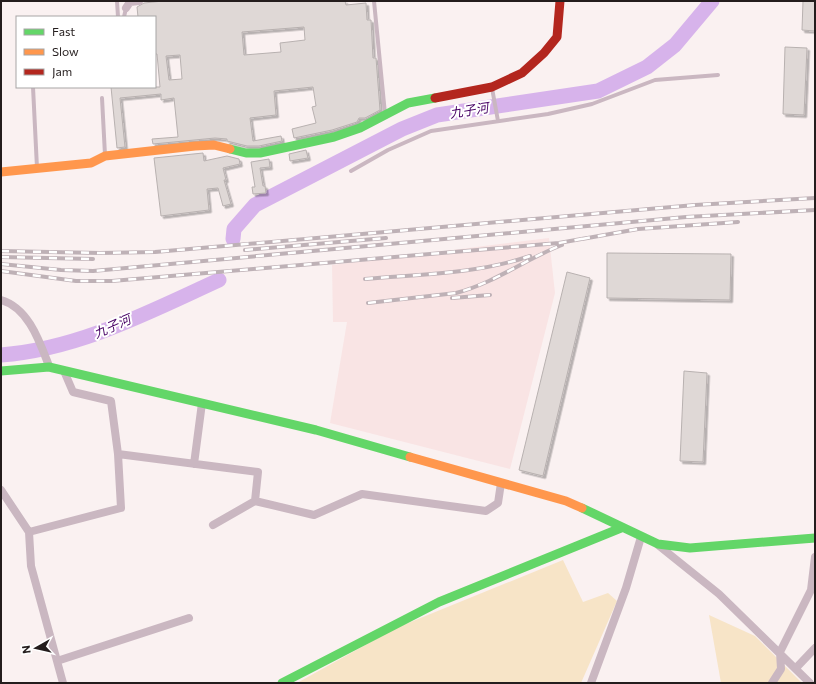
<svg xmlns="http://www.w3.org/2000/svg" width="816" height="684" font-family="Commissioner,'Noto Sans SC',sans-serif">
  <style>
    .built { fill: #f9e4e4 }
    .green { fill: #f7e4c7 }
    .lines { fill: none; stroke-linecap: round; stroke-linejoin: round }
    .river { stroke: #d7b3eb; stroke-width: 15 }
    .building { fill: #dfd8d6; stroke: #b8b1b0; fill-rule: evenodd; filter: url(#shadow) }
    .lane { stroke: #cab7c1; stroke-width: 4 }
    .street { stroke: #cab7c1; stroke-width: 8 }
    .fast { stroke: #63d668; stroke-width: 9 }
    .slow { stroke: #ff974d; stroke-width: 9 }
    .jam { stroke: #b3261e; stroke-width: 9 }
    .rail-casing { stroke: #beb1b6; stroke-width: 4 }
    .rail { stroke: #fff; stroke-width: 2.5; stroke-dasharray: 8; stroke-linecap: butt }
    .labels { text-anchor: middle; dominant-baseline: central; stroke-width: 4; stroke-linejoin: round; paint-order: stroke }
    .water-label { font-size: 13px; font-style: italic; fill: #470065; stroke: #fff }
  </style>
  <defs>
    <filter id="shadow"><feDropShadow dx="2.5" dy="2.5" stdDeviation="0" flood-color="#0004"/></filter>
  </defs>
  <rect width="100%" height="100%" fill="#faf1f1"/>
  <path class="built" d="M 549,238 L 555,293 L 510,469 L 330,423 L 347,322 L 333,322 L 332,265 Z"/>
  <path class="green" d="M 563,560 L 583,602 L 608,593 L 617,601 L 581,683 L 297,683 L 396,628 Z
    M 709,615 L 755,636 L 802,683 L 721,683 Z"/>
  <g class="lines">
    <path class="river" d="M 233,239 L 234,229 L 255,205 L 402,129 L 437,115 L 598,91 L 647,67 L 675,45 L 712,1
      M 1,355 C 79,349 149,312 219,280"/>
  </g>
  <path class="building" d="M 163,1 L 345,1 L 346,5 L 366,3 L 367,20 L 371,20 L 373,58 L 376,58 L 380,110 L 365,118 L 359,118 L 357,122 L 332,130 L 294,138 L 292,129 L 316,123 L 312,107 L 316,106 L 313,87 L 274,91 L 276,115 L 250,118 L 253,141 L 281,136 L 282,141 L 259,146 L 247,146 L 227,141 L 227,139 L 215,138 L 153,144 L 152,139 L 178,137 L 174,98 L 161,100 L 161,94 L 120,98 L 125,147 L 117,148 L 111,87 L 160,87 L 157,54 L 155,54 L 155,17 L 138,17 L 137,7 L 144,3 ZM 304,27 L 305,40 L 280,43 L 281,52 L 244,55 L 242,32 ZM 180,55 L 182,79 L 169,80 L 166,56 Z
    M 803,1 L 815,1 L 815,31 L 802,30 Z
    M 785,47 L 807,48 L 804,115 L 783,114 Z
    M 306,150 L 308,158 L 290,161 L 289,154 Z
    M 203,153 L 204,161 L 227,156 L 239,159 L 240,164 L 223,168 L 226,180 L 224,180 L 231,204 L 223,206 L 218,188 L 207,189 L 209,210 L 161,216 L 154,158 Z
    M 269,159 L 270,167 L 260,168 L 263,186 L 265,186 L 266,193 L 253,194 L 252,187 L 255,187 L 251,162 Z
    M 607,253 L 731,254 L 730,300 L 607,298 Z
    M 567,272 L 590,278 L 543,476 L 519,470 Z
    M 684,371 L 707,373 L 703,462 L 680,461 Z"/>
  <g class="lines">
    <path class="lane" d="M 117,1 L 118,17
      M 374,1 L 385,114
      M 124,17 L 126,8
      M 33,87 L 37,168
      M 492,88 L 498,121
      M 102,98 L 105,155
      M 351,171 L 388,150 L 431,131 L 548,114 L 592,104 L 655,80 L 718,75"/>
    <path class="street" d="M 126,8 L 130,2 L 139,1
      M 1,300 C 29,308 40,343 49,366
      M 118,454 L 258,472 L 255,501 L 213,525
      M 194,464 L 202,403
      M 1,490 L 29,532 L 31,566 L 63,683
      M 255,501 L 314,515 L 362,494 L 486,511 L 498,503 L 501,483
      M 29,532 L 121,508 L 118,454 L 111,401 L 73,392 L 64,371
      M 658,545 L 719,594 L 810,683
      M 57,661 L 189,618
      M 796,668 L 815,648
      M 591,683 L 626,588 L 641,537
      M 772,683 L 781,669 L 780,652 L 811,590 L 815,557"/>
    <path class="fast" d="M 230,149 L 246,153 L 260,153 L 334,137 L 360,128 L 408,103 L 435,98
      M 1,371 L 49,367 L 316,430 L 410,457
      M 582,508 L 658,544 L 690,548 L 815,538
      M 282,683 L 439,602 L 621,528"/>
    <path class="slow" d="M 1,172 L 91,163 L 105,156 L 195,146 L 214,145 L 230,149
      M 410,457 L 566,501 L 582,508"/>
    <path class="jam" d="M 435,98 L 492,87 L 522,73 L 544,53 L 557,37 L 560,1"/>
    <g class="rail-casing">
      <path id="rail" d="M 582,239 L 638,229 L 738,222
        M 245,250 L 386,238
        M 1,251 L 100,253 L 155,252 L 695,205 L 815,198
        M 1,257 L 93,259
        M 1,264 L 61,270 L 93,271 L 686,217 L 815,210
        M 1,271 L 76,281 L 112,281 L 559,243 L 587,238
        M 365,279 C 420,274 478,274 530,256
        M 452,298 L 490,295
        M 368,303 L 456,293 C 497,282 525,259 562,245"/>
    </g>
    <use href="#rail" class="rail"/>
  </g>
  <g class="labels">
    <g class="water-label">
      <text transform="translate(469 110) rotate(-9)">九子河</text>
      <text transform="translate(112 326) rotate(-24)">九子河</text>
    </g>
  </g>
  <rect width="816" height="684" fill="none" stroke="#241d1d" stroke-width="4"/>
  <rect x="16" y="16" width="140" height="72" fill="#ffffff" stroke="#a7a5a5"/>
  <rect x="24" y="29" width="20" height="6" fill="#63d668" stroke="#a7a5a5"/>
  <text x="52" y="36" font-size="12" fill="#241d1d">Fast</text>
  <rect x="24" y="49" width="20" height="6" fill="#ff974d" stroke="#a7a5a5"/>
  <text x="52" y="56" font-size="12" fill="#241d1d">Slow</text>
  <rect x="24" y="69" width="20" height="6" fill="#b3261e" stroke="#a7a5a5"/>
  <text x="52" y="76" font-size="12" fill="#241d1d">Jam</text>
  <g transform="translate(36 648) rotate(262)" stroke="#ffffff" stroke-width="3" paint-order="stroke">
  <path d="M0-3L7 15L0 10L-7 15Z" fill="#241d1d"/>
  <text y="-6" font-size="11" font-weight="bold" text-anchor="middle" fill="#241d1d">N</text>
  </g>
</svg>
